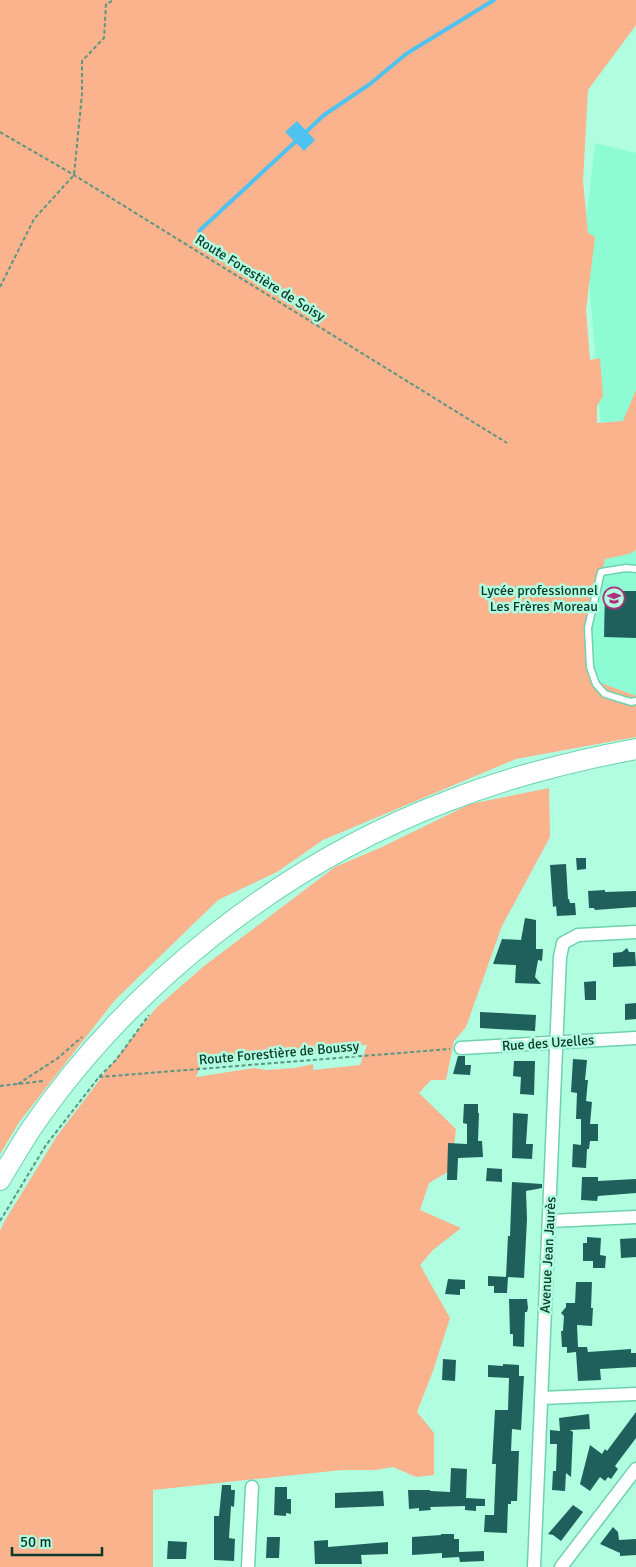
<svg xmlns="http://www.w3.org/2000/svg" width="636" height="1567" font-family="Signika,sans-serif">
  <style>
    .built { fill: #8dfcd5 }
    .green { fill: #fbb38d; fill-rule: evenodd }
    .water { fill: #50c2f0 }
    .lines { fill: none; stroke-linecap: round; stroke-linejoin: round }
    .stream { stroke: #50c2f0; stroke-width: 4 }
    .building { fill: #20605c }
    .lane-casing { stroke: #6ed1af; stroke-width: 9 }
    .street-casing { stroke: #6ed1af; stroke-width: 15 }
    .primary-casing { stroke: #6ed1af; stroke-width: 22 }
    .path { stroke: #5a9681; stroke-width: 2; stroke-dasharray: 4 2.5; stroke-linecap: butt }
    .lane { stroke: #fff; stroke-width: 6 }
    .street { stroke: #fff; stroke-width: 12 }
    .primary { stroke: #fff; stroke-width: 20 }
    .labels { text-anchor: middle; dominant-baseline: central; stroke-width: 5; stroke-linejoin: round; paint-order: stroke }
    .street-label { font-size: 14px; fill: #0c382b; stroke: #b0fde0 }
    .poi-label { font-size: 14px; fill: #0c382b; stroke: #b0fde0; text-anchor: end }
  </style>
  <rect width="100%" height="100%" fill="#b0fde0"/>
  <path class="built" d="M 595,143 L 636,153 L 636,409 L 633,423 L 601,429 L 585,231 Z
    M 600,546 L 636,547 L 636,704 L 607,706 L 583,650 Z"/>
  <path class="green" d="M 0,0 L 636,0 L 636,25 L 588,90 L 583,181 L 588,233 L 595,237 L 586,310 L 590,360 L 600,358 L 603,396 L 597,406 L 597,423 L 623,421 L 636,390 L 636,550 L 629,554 L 605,559 L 593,624 L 587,665 L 601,683 L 636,696 L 636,737 L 516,759 L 323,840 L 277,872 L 218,900 L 115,1000 L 20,1121 L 0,1154 Z
    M 549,788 L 550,837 L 502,926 L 466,1027 L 454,1041 L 446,1080 L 431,1080 L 419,1093 L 456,1129 L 451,1170 L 429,1183 L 420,1210 L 461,1228 L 433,1250 L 420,1265 L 450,1318 L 433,1371 L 417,1412 L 434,1433 L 434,1475 L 416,1477 L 393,1467 L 375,1470 L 342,1470 L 153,1490 L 153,1567 L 0,1567 L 0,1231 L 4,1222 L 57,1136 L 111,1065 L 156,1008 L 204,966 L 335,867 L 382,847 L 470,804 ZM 367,1045 L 360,1065 L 313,1070 L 313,1064 L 295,1068 L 266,1070 L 254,1068 L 196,1077 L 204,1057 C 240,1054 276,1054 313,1051 C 331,1050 349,1045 367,1045 Z"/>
  <path class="water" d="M 297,121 L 315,140 L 304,151 L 285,132 Z"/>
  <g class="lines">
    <path class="stream" d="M 307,131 L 324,115 L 370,84 L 406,54 L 494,0
      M 199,231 L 295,142"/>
  </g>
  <path class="building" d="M 605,591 L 636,591 L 636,638 L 604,637 Z
    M 576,858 L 586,858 L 586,869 L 577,870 Z
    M 566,864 L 568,899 L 569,899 L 570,903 L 575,903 L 576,915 L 557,916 L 556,906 L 553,907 L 550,865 Z
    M 605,890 L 605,892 L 636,891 L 636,907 L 595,910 L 594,908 L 589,908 L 588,891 Z
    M 525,918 L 536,920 L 536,949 L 543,949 L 542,961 L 538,960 L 535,977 L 541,984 L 515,983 L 516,965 L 493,964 L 502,939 L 521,940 Z
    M 627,948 L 629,952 L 635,952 L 636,966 L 613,967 L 613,953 L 622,952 Z
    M 596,981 L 596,1000 L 585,1000 L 584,982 Z
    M 636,1003 L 636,1019 L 625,1020 L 625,1004 Z
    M 480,1012 L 536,1015 L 535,1031 L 480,1028 Z
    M 458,1056 L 465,1056 L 465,1065 L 471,1065 L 470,1075 L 453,1074 Z
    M 573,1059 L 587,1060 L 585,1080 L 588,1080 L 586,1101 L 592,1102 L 590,1124 L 598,1124 L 598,1141 L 590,1141 L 589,1149 L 587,1149 L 586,1168 L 572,1167 L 573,1144 L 581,1145 L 581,1119 L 576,1119 L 577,1093 L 571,1092 Z
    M 514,1061 L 535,1061 L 534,1095 L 520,1094 L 521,1077 L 513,1076 Z
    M 464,1104 L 478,1104 L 478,1113 L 479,1113 L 478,1141 L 482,1141 L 483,1157 L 458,1158 L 457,1180 L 447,1180 L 448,1143 L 467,1144 L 467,1124 L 463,1123 Z
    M 513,1113 L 528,1114 L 526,1144 L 533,1144 L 532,1159 L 512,1158 Z
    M 487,1168 L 502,1169 L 502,1182 L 486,1181 Z
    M 582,1177 L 598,1177 L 598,1181 L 636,1179 L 636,1193 L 598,1196 L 597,1201 L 581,1200 Z
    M 512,1182 L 542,1184 L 542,1188 L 526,1191 L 527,1219 L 524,1278 L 506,1277 L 508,1236 L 510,1236 Z
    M 587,1237 L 601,1238 L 600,1255 L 606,1256 L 605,1268 L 593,1268 L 593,1261 L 583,1261 L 583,1243 L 587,1243 Z
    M 636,1238 L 636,1257 L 621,1258 L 620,1239 Z
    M 488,1276 L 508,1277 L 507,1293 L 494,1293 L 494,1286 L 488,1286 Z
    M 448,1279 L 465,1280 L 465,1289 L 460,1289 L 460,1295 L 445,1294 Z
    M 576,1282 L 592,1282 L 591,1308 L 593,1308 L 592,1326 L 577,1325 L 578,1347 L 587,1347 L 588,1352 L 631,1349 L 631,1353 L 636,1353 L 636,1367 L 600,1369 L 601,1380 L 578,1381 L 576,1352 L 567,1353 L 567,1347 L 562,1347 L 561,1331 L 563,1331 L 564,1316 L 561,1313 L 566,1307 L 566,1303 L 575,1303 Z
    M 509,1299 L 527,1299 L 528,1308 L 527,1312 L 525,1312 L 524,1347 L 513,1346 L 513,1334 L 510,1334 Z
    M 443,1359 L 456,1360 L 455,1381 L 442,1380 Z
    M 503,1364 L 519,1365 L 519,1376 L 524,1376 L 521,1430 L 512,1429 L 511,1451 L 519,1451 L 517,1501 L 511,1501 L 511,1504 L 508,1504 L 507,1533 L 484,1532 L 485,1515 L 494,1515 L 496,1464 L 492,1464 L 495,1410 L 508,1410 L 509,1378 L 488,1377 L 488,1365 L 503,1366 Z
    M 636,1412 L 636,1438 L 615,1466 L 618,1469 L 611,1479 L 608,1477 L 605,1481 L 600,1477 L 590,1491 L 580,1484 L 590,1445 L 602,1454 L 605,1449 L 607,1451 Z
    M 589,1414 L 590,1429 L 570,1430 L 573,1432 L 571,1477 L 566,1473 L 565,1491 L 552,1490 L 553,1471 L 556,1471 L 557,1444 L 550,1444 L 550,1430 L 560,1431 L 559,1418 Z
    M 451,1468 L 467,1469 L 466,1498 L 485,1499 L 485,1506 L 476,1506 L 476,1511 L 465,1510 L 465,1506 L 430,1507 L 431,1510 L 419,1511 L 419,1508 L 409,1509 L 408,1490 L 430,1490 L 430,1491 L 450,1492 Z
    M 222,1485 L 231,1485 L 231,1490 L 235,1490 L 234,1507 L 231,1506 L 229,1538 L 235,1539 L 234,1561 L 214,1560 L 214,1516 L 219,1516 Z
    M 275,1487 L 287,1487 L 287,1499 L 291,1499 L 291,1514 L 286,1513 L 286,1516 L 274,1515 Z
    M 383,1491 L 384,1506 L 335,1508 L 335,1493 Z
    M 573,1505 L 583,1512 L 561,1541 L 553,1535 L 548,1534 Z
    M 613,1527 L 618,1532 L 619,1540 L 636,1539 L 636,1555 L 620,1556 L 620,1553 L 600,1544 Z
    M 441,1534 L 454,1534 L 454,1539 L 459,1539 L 459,1552 L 484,1551 L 484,1561 L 460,1562 L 459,1557 L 442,1558 L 442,1553 L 412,1555 L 412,1537 L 441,1535 Z
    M 267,1537 L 280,1537 L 279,1558 L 266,1558 Z
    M 328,1540 L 328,1547 L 388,1542 L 388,1554 L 361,1555 L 362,1564 L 315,1564 L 314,1541 Z
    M 168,1541 L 187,1542 L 186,1559 L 167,1559 Z"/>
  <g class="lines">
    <g class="lane-casing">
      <path id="lane" d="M 636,569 L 626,568 L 601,572 L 588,628 L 590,667 L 596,684 L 605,694 L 631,702 L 636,701"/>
    </g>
    <g class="street-casing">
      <path id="street" d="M 461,1048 L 636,1038
        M 550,1221 L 636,1217
        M 541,1398 L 636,1394
        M 248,1567 L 252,1487
        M 534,1567 L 560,957 L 563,943 L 578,935 L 636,932
        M 561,1567 L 636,1469"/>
    </g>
    <g class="primary-casing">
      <path id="primary" d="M 0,1180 C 10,1163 20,1146 31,1129 C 130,984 284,863 448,801 C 509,777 572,761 636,749"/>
    </g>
    <path class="path" d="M 0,132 L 74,175 L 507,443
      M 0,287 L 34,219 L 74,175 L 82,94 L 82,61 L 104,38 L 106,4 L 114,0
      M 99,1077 L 450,1049
      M 18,1084 L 58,1058 L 82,1037
      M 0,1086 L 43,1081
      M 0,1221 L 46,1145 L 99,1077 L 116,1060 L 149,1015"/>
    <use href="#lane" class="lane"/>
    <use href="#street" class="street"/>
    <use href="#primary" class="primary"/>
  </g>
  <defs>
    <g id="school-ring" transform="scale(1.125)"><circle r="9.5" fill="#b0fde0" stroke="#b02f7b" stroke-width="1.5"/><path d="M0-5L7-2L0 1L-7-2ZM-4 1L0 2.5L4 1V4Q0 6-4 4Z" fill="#b02f7b"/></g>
  </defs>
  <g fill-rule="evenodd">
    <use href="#school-ring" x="614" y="598"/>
  </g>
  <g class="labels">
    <g class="street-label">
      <text transform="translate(260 278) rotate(32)">Route Forestière de Soisy</text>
      <text transform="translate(548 1043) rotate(-4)">Rue des Uzelles</text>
      <text transform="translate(279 1053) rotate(-5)">Route Forestière de Boussy</text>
      <text transform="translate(548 1255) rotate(-87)">Avenue Jean Jaurès</text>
    </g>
    <g class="poi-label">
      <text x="598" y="590">Lycée professionnel<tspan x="598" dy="16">Les Frères Moreau</tspan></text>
    </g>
  </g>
  <path d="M12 1547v8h90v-8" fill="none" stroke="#0c382b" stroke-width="2.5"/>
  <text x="20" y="1547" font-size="15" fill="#0c382b" stroke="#b0fde0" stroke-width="4" paint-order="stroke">50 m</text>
</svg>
